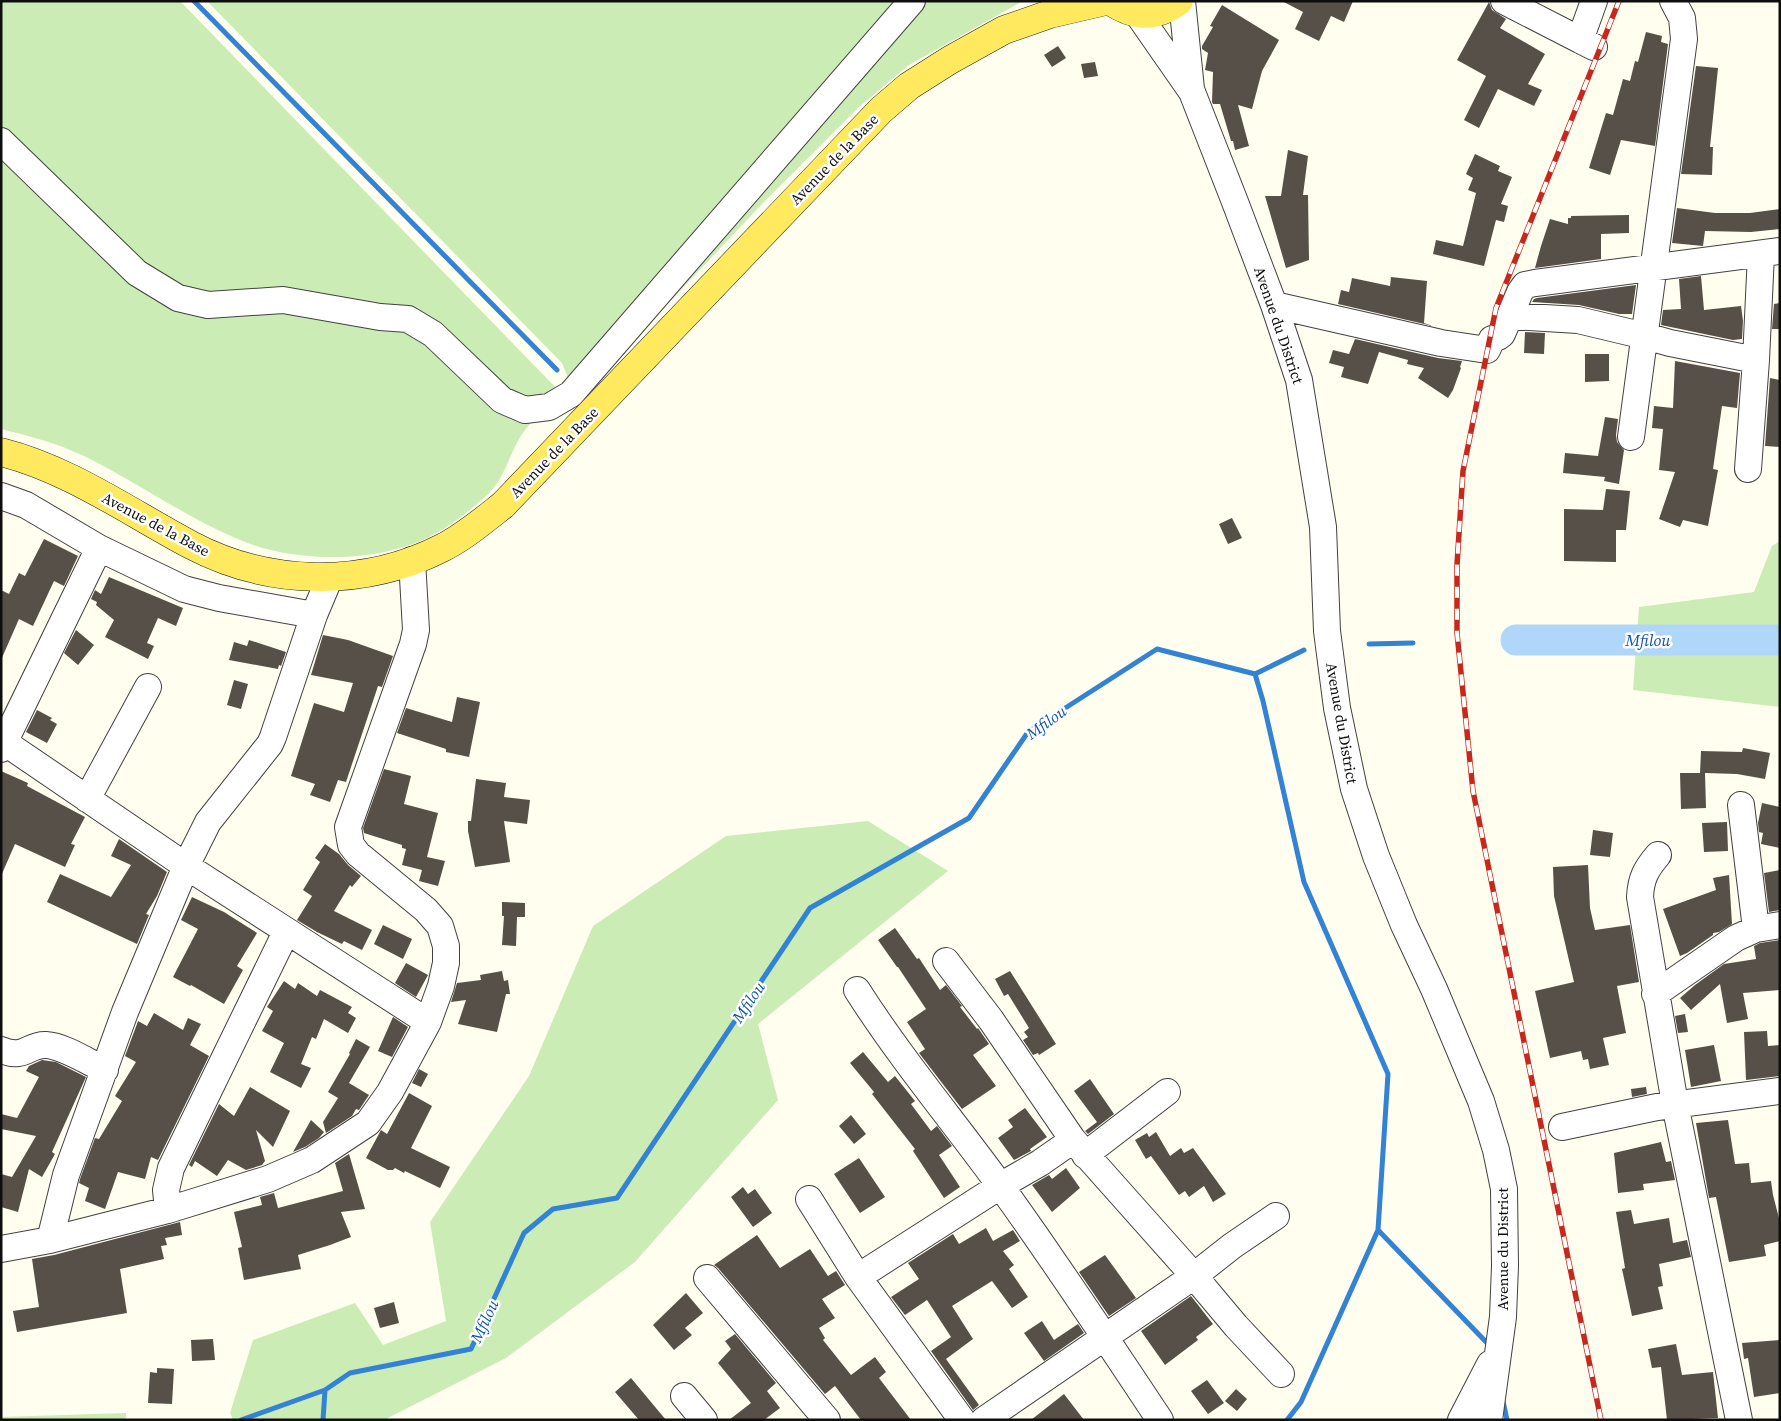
<svg xmlns="http://www.w3.org/2000/svg" width="1781" height="1421" font-family="'Source Serif 4',serif">
  <style>
    .green { fill: #ccecb6 }
    .lines { fill: none; stroke-linecap: round; stroke-linejoin: round }
    .stream { stroke: #3282d5; stroke-width: 5 }
    .river { stroke: #b0d6fa; stroke-width: 31 }
    .building { fill: #575049 }
    .minor-casing { stroke: #414141; stroke-width: 28 }
    .major-casing { stroke: #1f1f1f; stroke-width: 29 }
    .minor { stroke: #fff; stroke-width: 26 }
    .major { stroke: #ffea5f; stroke-width: 28 }
    .rail-casing { stroke: #c7281d; stroke-width: 5.5 }
    .rail { stroke: #fff; stroke-width: 4; stroke-dasharray: 11; stroke-linecap: butt }
    .labels { text-anchor: middle; dominant-baseline: central; stroke-width: 5; stroke-linejoin: round; paint-order: stroke }
    .street-label { font-size: 15px; fill: #0e0e0e; stroke: #fff }
    .water-label { font-size: 16px; font-style: italic; fill: #0f54a8; stroke: #fff }
  </style>
  <rect width="100%" height="100%" fill="#fffeef"/>
  <path class="green" d="M 1,1 L 180,1 L 560,392 C 548,406 533,419 522,434 C 509,454 505,479 486,496 C 473,508 454,523 438,532 C 385,564 296,564 240,540 C 185,517 137,482 84,456 C 57,443 29,436 1,429 Z
    M 207,1 L 1023,1 L 909,65 L 859,107 L 762,204 L 577,400 L 562,363 Z
    M 1780,541 L 1780,707 L 1633,690 L 1639,607 L 1754,592 L 1772,546 Z
    M 868,821 L 948,871 L 758,1024 L 778,1100 L 635,1262 L 506,1358 L 384,1420 L 233,1420 L 230,1413 L 253,1340 L 355,1303 L 383,1345 L 446,1321 L 430,1222 L 529,1076 L 593,926 L 726,836 Z
    M 126,1413 L 126,1420 L 1,1420 L 1,1417 Z"/>
  <g class="lines">
    <path class="stream" d="M 194,1 L 557,370
      M 1369,644 L 1413,643
      M 1255,674 L 1263,701 L 1304,882 L 1388,1074 L 1378,1230 L 1301,1402 L 1287,1420
      M 1378,1230 L 1490,1346
      M 1503,1401 L 1507,1420
      M 241,1420 L 325,1390 L 350,1373 L 471,1349 L 524,1233 L 553,1209 L 617,1198 L 810,908 L 969,818 L 1028,732 L 1157,649 L 1255,674 L 1304,650
      M 323,1420 L 325,1390"/>
    <path class="river" d="M 1516,640 L 1780,640"/>
  </g>
  <path class="building" d="M 1282,1 L 1353,1 L 1344,22 L 1331,16 L 1319,41 L 1295,29 L 1303,12 Z
    M 1489,2 L 1492,10 L 1506,19 L 1500,28 L 1545,54 L 1528,84 L 1542,90 L 1534,106 L 1498,89 L 1479,128 L 1464,120 L 1486,76 L 1457,60 Z
    M 1222,5 L 1279,40 L 1262,71 L 1252,109 L 1238,105 L 1249,146 L 1235,150 L 1233,141 L 1231,141 L 1220,104 L 1213,104 L 1212,102 L 1213,72 L 1205,70 L 1208,53 L 1202,49 L 1202,46 L 1213,27 L 1210,26 Z
    M 1646,32 L 1662,36 L 1661,42 L 1668,44 L 1655,146 L 1621,140 L 1610,175 L 1589,168 L 1606,113 L 1613,115 L 1623,79 L 1630,81 L 1635,61 L 1638,62 Z
    M 1058,46 L 1066,58 L 1052,67 L 1044,55 Z
    M 1095,62 L 1098,76 L 1084,78 L 1081,64 Z
    M 1696,66 L 1718,68 L 1710,147 L 1713,147 L 1712,175 L 1681,174 Z
    M 1288,150 L 1308,156 L 1303,195 L 1308,195 L 1309,260 L 1286,268 L 1265,196 L 1281,196 Z
    M 1475,154 L 1500,166 L 1498,171 L 1512,177 L 1501,204 L 1508,206 L 1504,222 L 1496,220 L 1484,266 L 1433,254 L 1436,240 L 1463,246 L 1476,193 L 1468,190 L 1473,178 L 1466,174 Z
    M 1677,208 L 1715,213 L 1750,213 L 1780,209 L 1780,229 L 1751,232 L 1705,231 L 1703,246 L 1672,243 Z
    M 1629,215 L 1629,233 L 1601,234 L 1601,259 L 1535,268 L 1541,246 L 1550,219 L 1568,224 L 1568,218 L 1571,218 L 1571,216 Z
    M 1701,276 L 1704,310 L 1741,306 L 1743,321 L 1742,339 L 1733,340 L 1661,325 L 1663,310 L 1681,309 L 1679,279 Z
    M 1391,277 L 1427,281 L 1424,323 L 1433,326 L 1338,304 L 1341,290 L 1349,292 L 1352,278 L 1390,286 Z
    M 1636,285 L 1632,314 L 1619,314 L 1579,305 L 1532,302 L 1534,299 L 1537,298 Z
    M 1780,303 L 1780,329 L 1772,329 L 1774,304 Z
    M 1525,332 L 1545,333 L 1544,354 L 1524,353 Z
    M 1355,339 L 1438,358 L 1462,361 L 1460,367 L 1461,368 L 1453,390 L 1448,398 L 1418,378 L 1424,368 L 1407,364 L 1408,360 L 1379,352 L 1368,384 L 1341,377 L 1344,367 L 1329,363 L 1333,350 L 1349,354 Z
    M 1585,354 L 1609,354 L 1609,381 L 1585,382 Z
    M 1675,361 L 1740,373 L 1737,408 L 1722,406 L 1713,469 L 1718,470 L 1708,526 L 1683,520 L 1680,527 L 1659,519 L 1675,472 L 1659,470 L 1663,429 L 1652,428 L 1654,406 L 1673,408 Z
    M 1770,378 L 1780,380 L 1780,447 L 1765,446 Z
    M 1605,417 L 1618,419 L 1616,435 L 1617,442 L 1624,450 L 1619,484 L 1604,481 L 1605,477 L 1563,473 L 1565,453 L 1598,456 Z
    M 1606,489 L 1630,491 L 1626,530 L 1616,530 L 1616,562 L 1564,561 L 1564,509 L 1603,510 Z
    M 1232,518 L 1242,538 L 1228,544 L 1219,524 Z
    M 44,539 L 78,556 L 64,586 L 54,581 L 33,626 L 19,619 L 1,660 L 1,590 L 9,594 L 19,573 L 25,576 Z
    M 109,577 L 183,608 L 176,626 L 158,618 L 147,643 L 154,646 L 148,659 L 105,637 L 114,620 L 96,605 L 97,602 L 91,599 L 95,590 L 101,594 Z
    M 76,630 L 94,645 L 78,665 L 64,653 Z
    M 323,635 L 348,640 L 393,656 L 382,687 L 378,686 L 346,782 L 338,780 L 330,802 L 310,795 L 315,784 L 291,776 L 314,703 L 344,712 L 353,683 L 311,675 Z
    M 249,640 L 286,652 L 281,666 L 279,665 L 278,669 L 229,660 L 234,642 L 247,646 Z
    M 234,680 L 248,684 L 241,709 L 227,705 Z
    M 457,697 L 480,702 L 469,757 L 446,752 L 446,749 L 397,733 L 406,708 L 452,722 Z
    M 37,710 L 52,718 L 50,720 L 57,724 L 47,743 L 26,732 Z
    M 1743,748 L 1770,753 L 1765,779 L 1737,774 L 1705,773 L 1706,808 L 1681,809 L 1680,773 L 1700,773 L 1701,751 L 1742,752 Z
    M 384,769 L 411,776 L 404,804 L 438,813 L 427,857 L 445,861 L 438,886 L 419,881 L 422,870 L 402,865 L 406,849 L 402,848 L 402,845 L 364,833 L 363,828 Z
    M 1,771 L 28,783 L 27,786 L 85,817 L 71,844 L 75,845 L 65,867 L 15,844 L 1,876 Z
    M 476,779 L 506,783 L 504,797 L 530,800 L 527,824 L 504,821 L 510,862 L 475,867 L 468,831 L 468,821 L 471,821 Z
    M 1762,803 L 1780,807 L 1780,848 L 1761,844 L 1763,833 L 1759,832 L 1758,823 Z
    M 1727,822 L 1728,851 L 1704,852 L 1702,823 Z
    M 1593,830 L 1613,833 L 1610,857 L 1590,855 Z
    M 119,839 L 167,872 L 157,896 L 146,914 L 149,915 L 137,944 L 47,902 L 60,874 L 111,897 L 131,865 L 111,856 Z
    M 325,844 L 339,854 L 348,865 L 361,876 L 352,887 L 350,885 L 334,911 L 372,930 L 362,950 L 344,941 L 342,944 L 317,932 L 297,920 L 312,896 L 303,890 L 320,862 L 315,858 Z
    M 1588,865 L 1590,908 L 1595,930 L 1630,925 L 1639,982 L 1617,986 L 1626,1033 L 1603,1038 L 1609,1065 L 1590,1069 L 1588,1059 L 1583,1060 L 1581,1051 L 1550,1058 L 1535,991 L 1574,982 L 1554,896 L 1553,867 Z
    M 1780,870 L 1780,910 L 1769,912 L 1764,873 Z
    M 1729,875 L 1732,924 L 1719,932 L 1713,933 L 1713,935 L 1687,953 L 1680,956 L 1663,909 L 1716,890 L 1713,878 Z
    M 192,897 L 224,912 L 257,933 L 237,966 L 243,970 L 224,1004 L 191,985 L 190,986 L 173,977 L 198,929 L 181,920 Z
    M 502,902 L 525,903 L 525,917 L 517,917 L 516,946 L 502,945 L 504,916 L 502,916 Z
    M 383,925 L 412,939 L 403,959 L 374,944 Z
    M 895,928 L 917,959 L 919,958 L 940,990 L 946,985 L 962,1006 L 960,1007 L 977,1029 L 978,1028 L 989,1044 L 973,1055 L 996,1086 L 962,1109 L 919,1053 L 925,1049 L 907,1022 L 926,1009 L 898,967 L 897,967 L 878,940 Z
    M 1780,940 L 1780,990 L 1743,993 L 1748,1019 L 1727,1023 L 1720,984 L 1691,1010 L 1680,998 L 1695,985 L 1724,964 L 1756,959 L 1754,946 L 1760,943 Z
    M 406,963 L 428,975 L 416,997 L 395,983 Z
    M 502,971 L 504,981 L 508,980 L 510,994 L 506,994 L 497,1032 L 458,1024 L 466,1000 L 451,1002 L 457,983 L 481,980 L 480,975 Z
    M 1010,971 L 1056,1044 L 1039,1055 L 1038,1053 L 1033,1055 L 1023,1040 L 1028,1037 L 1024,1032 L 1029,1028 L 1008,994 L 1004,996 L 995,979 Z
    M 284,981 L 295,989 L 298,983 L 317,996 L 320,990 L 352,1007 L 348,1013 L 356,1018 L 348,1033 L 324,1019 L 316,1039 L 312,1037 L 301,1064 L 311,1068 L 301,1088 L 270,1072 L 284,1043 L 262,1031 L 273,1011 L 267,1007 Z
    M 154,1013 L 183,1030 L 188,1018 L 201,1024 L 190,1045 L 209,1056 L 158,1160 L 151,1157 L 145,1179 L 118,1172 L 105,1209 L 85,1201 L 89,1188 L 79,1183 L 80,1179 L 95,1138 L 99,1139 L 122,1101 L 115,1096 L 136,1062 L 125,1056 L 137,1024 L 138,1021 L 147,1026 Z
    M 1685,1014 L 1688,1032 L 1678,1033 L 1675,1016 Z
    M 393,1017 L 408,1027 L 392,1057 L 378,1051 Z
    M 1767,1031 L 1768,1046 L 1780,1045 L 1780,1076 L 1746,1080 L 1744,1032 Z
    M 356,1039 L 370,1047 L 349,1083 L 369,1095 L 359,1110 L 356,1109 L 352,1116 L 326,1133 L 323,1122 L 338,1098 L 328,1092 L 350,1054 L 349,1053 Z
    M 1714,1045 L 1721,1081 L 1691,1087 L 1685,1050 Z
    M 863,1052 L 888,1082 L 895,1076 L 915,1101 L 911,1104 L 931,1131 L 937,1126 L 952,1146 L 939,1155 L 960,1187 L 944,1198 L 913,1151 L 915,1149 L 872,1094 L 874,1092 L 850,1063 Z
    M 42,1060 L 56,1062 L 86,1077 L 52,1152 L 55,1154 L 42,1177 L 29,1169 L 18,1212 L 1,1207 L 1,1174 L 12,1177 L 36,1136 L 1,1129 L 1,1114 L 17,1118 L 39,1077 L 26,1071 L 29,1066 Z
    M 419,1069 L 428,1074 L 421,1087 L 412,1083 Z
    M 1090,1079 L 1114,1114 L 1088,1134 L 1085,1131 L 1097,1122 L 1074,1091 Z
    M 250,1087 L 290,1111 L 273,1147 L 256,1130 L 265,1161 L 262,1165 L 246,1170 L 228,1160 L 217,1176 L 195,1161 L 192,1167 L 189,1165 L 219,1104 L 234,1116 Z
    M 1646,1087 L 1647,1094 L 1632,1097 L 1631,1089 Z
    M 409,1093 L 432,1106 L 411,1148 L 450,1167 L 440,1188 L 405,1171 L 404,1173 L 395,1168 L 393,1170 L 388,1170 L 366,1158 L 381,1130 L 387,1134 Z
    M 1025,1108 L 1047,1137 L 1030,1149 L 1031,1151 L 1014,1160 L 998,1138 L 1013,1127 L 1008,1120 Z
    M 851,1115 L 866,1134 L 854,1144 L 839,1126 Z
    M 311,1120 L 324,1132 L 319,1138 L 305,1147 L 293,1152 Z
    M 1728,1120 L 1735,1164 L 1749,1163 L 1751,1183 L 1771,1181 L 1773,1195 L 1780,1222 L 1780,1241 L 1764,1245 L 1766,1256 L 1729,1262 L 1716,1197 L 1709,1198 L 1696,1123 Z
    M 1156,1132 L 1170,1156 L 1181,1148 L 1184,1153 L 1193,1148 L 1226,1194 L 1213,1202 L 1204,1186 L 1189,1197 L 1185,1191 L 1179,1195 L 1151,1156 L 1146,1159 L 1135,1140 L 1147,1133 L 1149,1137 Z
    M 1661,1142 L 1666,1162 L 1671,1161 L 1675,1180 L 1643,1184 L 1644,1190 L 1618,1193 L 1614,1153 Z
    M 349,1154 L 365,1209 L 341,1212 L 351,1237 L 330,1245 L 298,1255 L 301,1269 L 244,1280 L 238,1248 L 242,1247 L 234,1212 L 262,1205 L 260,1197 L 274,1193 L 278,1208 L 343,1191 L 335,1163 Z
    M 859,1158 L 885,1197 L 860,1213 L 834,1174 Z
    M 1066,1168 L 1080,1188 L 1052,1212 L 1032,1185 L 1049,1175 L 1052,1179 Z
    M 743,1187 L 748,1194 L 755,1189 L 772,1213 L 753,1227 L 731,1197 Z
    M 1631,1210 L 1634,1224 L 1669,1218 L 1673,1243 L 1687,1240 L 1691,1257 L 1659,1264 L 1663,1286 L 1658,1287 L 1663,1309 L 1632,1316 L 1622,1269 L 1625,1268 L 1616,1212 Z
    M 180,1222 L 182,1235 L 165,1238 L 167,1245 L 161,1246 L 164,1259 L 120,1269 L 127,1313 L 17,1332 L 13,1311 L 39,1307 L 32,1259 L 54,1255 Z
    M 986,1228 L 993,1241 L 1013,1230 L 1020,1241 L 1003,1251 L 1014,1265 L 1009,1269 L 1028,1297 L 1012,1308 L 992,1281 L 952,1306 L 973,1339 L 946,1359 L 979,1405 L 973,1410 L 931,1351 L 951,1337 L 927,1300 L 905,1315 L 891,1297 L 919,1279 L 908,1263 L 953,1234 L 959,1244 Z
    M 757,1235 L 780,1268 L 810,1249 L 828,1276 L 836,1271 L 845,1285 L 822,1299 L 835,1318 L 819,1328 L 825,1338 L 823,1340 L 851,1375 L 875,1357 L 886,1372 L 879,1378 L 911,1420 L 861,1420 L 835,1386 L 825,1394 L 718,1268 L 714,1265 Z
    M 1105,1255 L 1136,1298 L 1109,1316 L 1079,1272 Z
    M 686,1293 L 703,1313 L 685,1328 L 692,1335 L 674,1350 L 653,1325 Z
    M 1191,1296 L 1213,1324 L 1196,1337 L 1198,1340 L 1165,1365 L 1141,1331 Z
    M 394,1302 L 399,1323 L 380,1328 L 374,1308 Z
    M 1042,1321 L 1054,1340 L 1078,1324 L 1084,1333 L 1044,1361 L 1024,1333 Z
    M 735,1334 L 776,1383 L 767,1391 L 780,1408 L 764,1420 L 729,1420 L 751,1403 L 718,1363 L 731,1349 L 725,1341 Z
    M 213,1339 L 215,1360 L 192,1361 L 191,1340 Z
    M 1780,1340 L 1780,1393 L 1754,1397 L 1748,1358 L 1744,1359 L 1742,1343 Z
    M 1676,1344 L 1682,1375 L 1713,1372 L 1718,1418 L 1667,1420 L 1661,1367 L 1652,1368 L 1648,1349 Z
    M 157,1368 L 174,1369 L 172,1404 L 148,1403 L 150,1372 L 157,1373 Z
    M 631,1378 L 666,1420 L 639,1420 L 615,1392 Z
    M 1207,1380 L 1224,1403 L 1208,1414 L 1191,1391 Z
    M 1236,1389 L 1247,1399 L 1237,1411 L 1225,1401 Z
    M 1064,1394 L 1084,1420 L 1031,1420 Z"/>
  <g class="lines">
    <g class="minor-casing">
      <path id="minor" d="M 1182,1 L 1191,89
        M 1504,1 L 1580,40
        M 1137,13 L 1192,92 L 1235,202 L 1274,305 L 1299,380 L 1323,527 L 1327,631 L 1337,708 L 1354,789 L 1376,856 L 1404,925 L 1434,989 L 1481,1101 L 1496,1150 L 1504,1189 L 1505,1266 L 1503,1317 L 1489,1420
        M 1594,47 L 1580,40 L 1594,1
        M 1,141 L 137,273 L 178,298 L 208,305 L 283,300 L 380,317 L 408,319 L 433,334 L 502,400 L 525,410 L 549,407 L 571,394 L 912,1
        M 1274,305 L 1441,343 L 1487,350 L 1492,339 L 1498,337 L 1502,334 L 1520,292 L 1525,285 L 1535,283 L 1780,251
        M 1510,316 L 1578,320 L 1645,336 L 1670,343 L 1756,360
        M 1631,437 L 1684,39 L 1682,18 L 1673,1
        M 1748,469 L 1756,360 L 1761,254
        M 1,496 L 26,505 L 99,548 L 184,589 L 219,598 L 314,615
        M 1,740 L 186,866 L 428,1022
        M 1,749 L 99,548
        M 87,799 L 148,687
        M 1741,805 L 1756,929
        M 1658,855 C 1646,869 1641,878 1640,897 L 1675,1104 L 1739,1420
        M 946,961 L 991,1020 L 1073,1140 L 1194,1276 L 1236,1326 L 1281,1374
        M 857,990 C 901,1059 954,1122 1002,1188 C 1057,1264 1108,1342 1160,1420
        M 1655,994 L 1736,938 L 1756,929 L 1780,925
        M 1,1050 C 25,1060 28,1044 46,1045 C 64,1046 88,1062 105,1070
        M 1562,1127 L 1657,1107 L 1780,1091
        M 1085,1155 L 1167,1092
        M 809,1199 L 858,1277 L 962,1420
        M 168,1210 L 166,1190 L 171,1168 L 286,932
        M 50,1240 L 66,1175 L 125,1012 L 186,866 L 208,822 L 270,744 L 273,737 L 314,615 L 330,577
        M 1,1249 L 50,1240 L 168,1210 L 268,1179 L 312,1160 L 368,1123 L 390,1092 L 428,1022 L 441,986 L 446,963 L 446,946 L 440,926 L 426,910 L 358,854 L 351,845 L 348,827 L 413,644 L 416,630 L 412,560
        M 858,1277 L 1000,1186 L 1040,1163 L 1073,1140
        M 707,1278 L 827,1420
        M 684,1396 L 704,1420
        M 984,1420 L 1194,1276 L 1232,1246 L 1276,1216
        M 1461,1420 L 1490,1364"/>
    </g>
    <g class="major-casing">
      <path id="major" d="M 1110,1 C 1134,17 1155,19 1179,1
        M 1,452 C 69,469 129,512 191,545 C 269,586 363,588 442,548 C 464,537 484,520 503,505 L 881,110 L 909,86 L 950,60 L 1004,30 L 1050,14 L 1106,1"/>
    </g>
    <use href="#minor" class="minor"/>
    <use href="#major" class="major"/>
    <g class="rail-casing">
      <path id="rail" d="M 1601,1420 L 1473,791 L 1457,633 L 1457,565 L 1463,471 L 1496,308 L 1619,1"/>
    </g>
    <use href="#rail" class="rail"/>
  </g>
  <g class="labels">
    <g class="street-label">
      <text transform="translate(834 159) rotate(-46)">Avenue de la Base</text>
      <text transform="translate(1279 325) rotate(71)">Avenue du District</text>
      <text transform="translate(554 452) rotate(-46)">Avenue de la Base</text>
      <text transform="translate(156 524) rotate(28)">Avenue de la Base</text>
      <text transform="translate(1342 723) rotate(80)">Avenue du District</text>
      <text transform="translate(1502 1249) rotate(-90)">Avenue du District</text>
    </g>
    <g class="water-label">
      <text x="1648" y="640">Mfilou</text>
      <text transform="translate(1046 722) rotate(-36)">Mfilou</text>
      <text transform="translate(748 1002) rotate(-56)">Mfilou</text>
      <text transform="translate(484 1321) rotate(-65)">Mfilou</text>
    </g>
  </g>
  <rect width="1781" height="1421" fill="none" stroke="#0e0e0e" stroke-width="5"/>
</svg>
